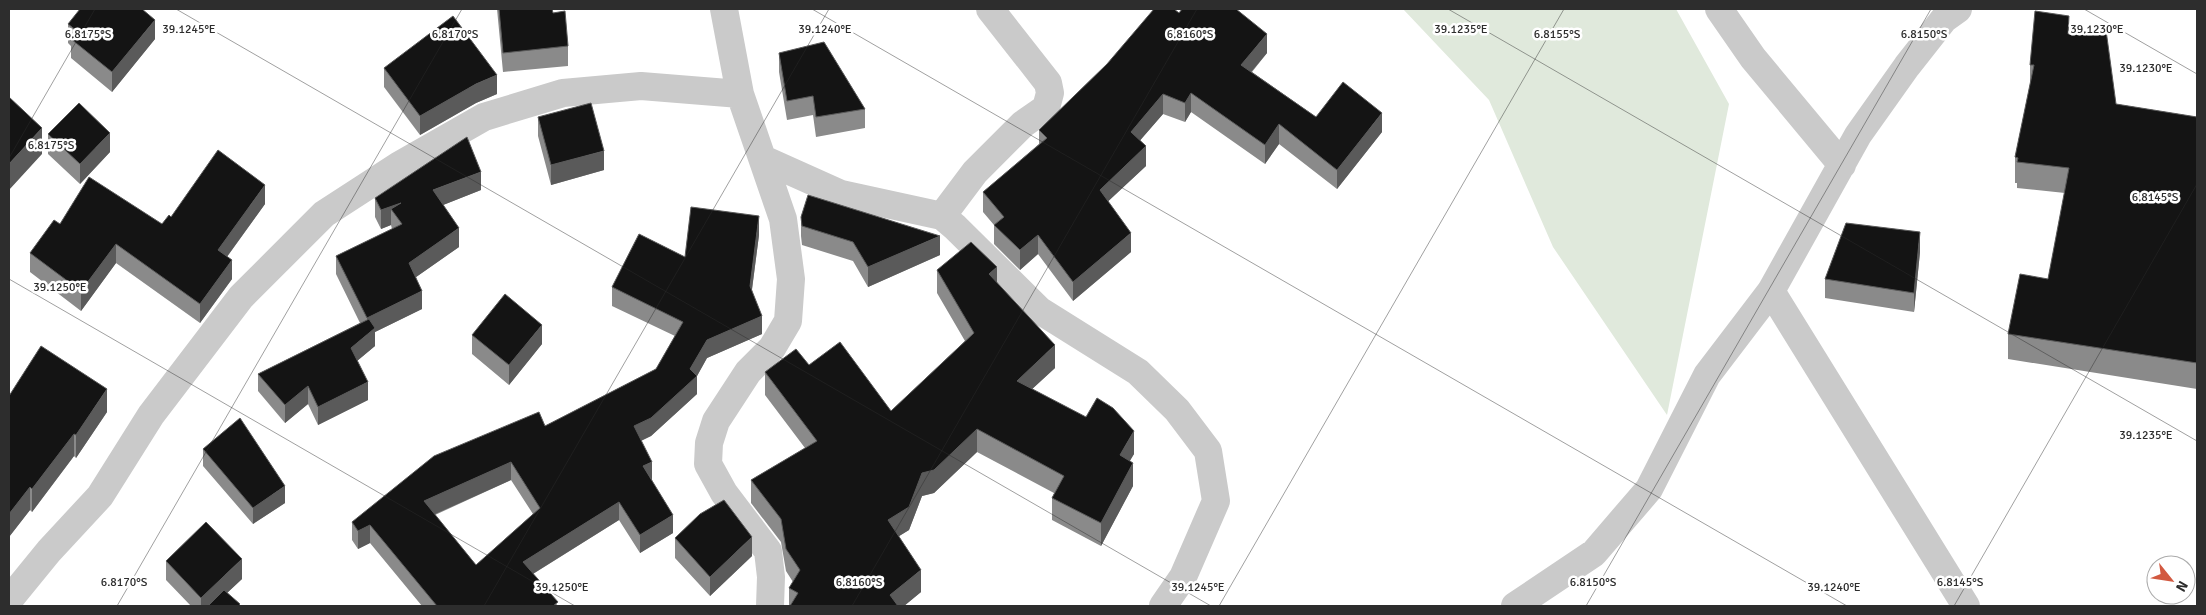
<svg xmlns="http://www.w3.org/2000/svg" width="2206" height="615" font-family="Signika,sans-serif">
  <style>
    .green { fill: #e0e9dc }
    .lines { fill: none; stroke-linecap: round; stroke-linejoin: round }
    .minor { stroke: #cacaca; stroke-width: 28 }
    .wall { fill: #8a8a8a; fill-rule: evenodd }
    .shaded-wall { fill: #5a5a5a }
    .building { fill: #141414; stroke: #5a5a5a; fill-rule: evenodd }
    .ticks { fill: none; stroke: #2d2d2d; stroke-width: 1; stroke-opacity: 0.45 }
    .ticks-label { font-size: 12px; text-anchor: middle; fill: #2d2d2d; stroke: #fff; stroke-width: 5; stroke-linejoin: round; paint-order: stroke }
  </style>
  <rect width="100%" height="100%" fill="#fff"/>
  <path class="green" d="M 1403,9 L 1676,9 L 1729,104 L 1667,415 L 1553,247 L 1489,100 Z"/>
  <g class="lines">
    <path class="minor" d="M 724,9 L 740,94 L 783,219 L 791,279 L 788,321 L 772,348 L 748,372 L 716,421 L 709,443 L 708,464 L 724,493 L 768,551 L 771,577 L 770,606
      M 1719,9 L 1753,58 L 1842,165
      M 763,159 L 841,194 L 942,216 L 955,227 L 1039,310 L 1138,372 L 1177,410 L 1208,451 L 1216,501 L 1183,577 L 1163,606
      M 942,216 L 975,172 L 1023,124 L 1046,108 L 1050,93 L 1048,83 L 990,9
      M 1771,291 L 1966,606
      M 9,600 L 49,551 L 100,496 L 151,415 L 241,297 L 324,214 L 398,166 L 484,117 L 563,93 L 641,86 L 740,94
      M 1515,606 L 1594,553 L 1649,489 L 1707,375 L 1771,291 L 1858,135 L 1907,66 L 1944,19 L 1958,9"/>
  </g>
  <path class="wall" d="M 497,9 L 552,9 L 553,13 L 568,46 L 568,66 L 503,72 Z
    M 1179,13 L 1267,53 L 1252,72 L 1316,117 L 1382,132 L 1337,189 L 1279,144 L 1265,164 L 1191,112 L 1185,122 L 1163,114 L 1140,140 L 1146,166 L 1108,201 L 1131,252 L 1073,301 L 1038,254 L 1020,270 L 994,244 L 994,225 L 983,212 L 983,192 L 1039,144 L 1039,130 Z
    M 68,24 L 155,39 L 112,92 L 71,58 L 71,46 L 68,43 Z
    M 2069,34 L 2116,104 L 2197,117 L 2197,389 L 2008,359 L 2008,334 L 2048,279 L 2065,193 L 2017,188 L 2017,183 L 2015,183 L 2015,157 L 2030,84 L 2030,65 Z
    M 779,53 L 865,109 L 865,128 L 816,137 L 813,115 L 787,120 L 779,72 Z
    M 384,68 L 497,94 L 476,103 L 420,135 L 384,87 Z
    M 538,117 L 604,170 L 551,185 L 538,136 Z
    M 48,134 L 110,152 L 80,184 L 48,154 Z
    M 481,190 L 443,205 L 459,247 L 416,277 L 422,309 L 375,332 L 375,346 L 357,361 L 368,400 L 318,425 L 308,404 L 285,423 L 258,391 L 258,374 L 360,323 L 336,274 L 336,256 L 392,229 L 391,225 L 381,229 L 375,217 L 375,198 Z
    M 265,204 L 227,257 L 232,279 L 200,323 L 116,263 L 81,311 L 30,272 L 30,253 L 162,224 L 171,217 Z
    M 801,217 L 940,255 L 868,287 L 853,261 L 802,245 L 801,236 Z
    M 759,235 L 752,290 L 762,334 L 707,358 L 697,376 L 697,394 L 651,436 L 641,441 L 652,480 L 673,533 L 640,553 L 619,520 L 533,574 L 558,606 L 422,606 L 370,543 L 358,549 L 352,540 L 352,522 L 545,426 L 656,369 L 675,336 L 612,306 L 612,287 L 685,257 ZM 511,480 L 533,514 L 476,565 L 435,515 Z
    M 1920,252 L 1914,312 L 1825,298 L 1825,279 Z
    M 937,270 L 997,282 L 1055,368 L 1032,389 L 1134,454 L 1129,461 L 1133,486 L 1101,546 L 1052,520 L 1052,498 L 1054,493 L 977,452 L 934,493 L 922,496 L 909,530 L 899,536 L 921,592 L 904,606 L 789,606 L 789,588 L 793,582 L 786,571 L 781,542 L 751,503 L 751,480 L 805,448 L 765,395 L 765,372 L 809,365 L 891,411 L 965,341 L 937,293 Z
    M 472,335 L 542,344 L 509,385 L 472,354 Z
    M 9,396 L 107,412 L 76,458 L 74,456 L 32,512 L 30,510 L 9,537 Z
    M 203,449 L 285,503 L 253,524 L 203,466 Z
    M 675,538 L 752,556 L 710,596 L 675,558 Z
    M 166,561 L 242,579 L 227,593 L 240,606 L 191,606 L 166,580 Z"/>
  <path class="shaded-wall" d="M 155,20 L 155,39 L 112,92 L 112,72 Z
    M 1267,34 L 1267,53 L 1241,84 L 1241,65 Z
    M 497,75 L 497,94 L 476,103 L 420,135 L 420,116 L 476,84 Z
    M 1191,93 L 1191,112 L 1185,122 L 1185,103 Z
    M 1163,94 L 1163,114 L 1131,151 L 1131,132 Z
    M 1382,113 L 1382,132 L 1337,189 L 1337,170 Z
    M 1279,124 L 1279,144 L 1265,164 L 1265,145 Z
    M 42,128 L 42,154 L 9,190 L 9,164 Z
    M 110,133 L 110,152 L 80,184 L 80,164 Z
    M 1146,146 L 1146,166 L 1100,209 L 1100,190 Z
    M 604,151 L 604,170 L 551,185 L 551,165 Z
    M 481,172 L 481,190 L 433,209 L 433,190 Z
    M 265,185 L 265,204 L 218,269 L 218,250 Z
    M 401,203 L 391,209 L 391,225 L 381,229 L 381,210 Z
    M 759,216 L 759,235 L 750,304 L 750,286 Z
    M 459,228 L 459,247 L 409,282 L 409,263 Z
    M 1920,232 L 1920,252 L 1914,312 L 1914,293 Z
    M 1131,233 L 1131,252 L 1073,301 L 1073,282 Z
    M 1038,235 L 1038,254 L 1020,270 L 1020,250 Z
    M 940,236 L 940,255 L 868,287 L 868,267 Z
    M 116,244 L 116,263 L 81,311 L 81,291 Z
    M 232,260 L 232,279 L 200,323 L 200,304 Z
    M 997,267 L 997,290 L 989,274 Z
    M 422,291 L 422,309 L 375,332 L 375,346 L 351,366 L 351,348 L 367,335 L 367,318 Z
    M 762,316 L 762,334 L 707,358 L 697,376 L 697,394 L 651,436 L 634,444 L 634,426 L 690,369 L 707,340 Z
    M 542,325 L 542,344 L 509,385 L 509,365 Z
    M 1055,345 L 1055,368 L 1017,403 L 1017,381 Z
    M 368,382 L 368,400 L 318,425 L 318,407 Z
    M 308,386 L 308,404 L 285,423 L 285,405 Z
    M 107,389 L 107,412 L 76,458 L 76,435 Z
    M 977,429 L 977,452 L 934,493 L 922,496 L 909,530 L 888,543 L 888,520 L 922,473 Z
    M 1134,431 L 1134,454 L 1120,478 L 1120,455 Z
    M 74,434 L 74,456 L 32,512 L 32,489 Z
    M 511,462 L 511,480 L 424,519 L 424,501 Z
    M 652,462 L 652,480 L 643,466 Z
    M 1133,463 L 1133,486 L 1101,546 L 1101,523 Z
    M 285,486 L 285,503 L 253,524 L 253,508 Z
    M 30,487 L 30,510 L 9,537 L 9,514 Z
    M 619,502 L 619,520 L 523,580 L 523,562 Z
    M 673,515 L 673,533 L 640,553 L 640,535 Z
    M 370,525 L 370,543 L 358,549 L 358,531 Z
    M 752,537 L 752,556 L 710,596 L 710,577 Z
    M 242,559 L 242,579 L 213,606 L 201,606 L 201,598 Z
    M 921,570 L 921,592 L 904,606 L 890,606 L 890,595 Z"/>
  <path class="building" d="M 80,9 L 142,9 L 155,20 L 112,72 L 71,39 L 77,31 L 68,24 Z
    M 499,9 L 552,9 L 553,13 L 565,11 L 568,46 L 503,53 Z
    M 1154,9 L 1174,9 L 1179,13 L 1182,9 L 1236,9 L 1267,34 L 1241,65 L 1316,117 L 1343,82 L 1382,113 L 1337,170 L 1279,124 L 1265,145 L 1191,93 L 1185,103 L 1163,94 L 1131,132 L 1146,146 L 1100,190 L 1131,233 L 1073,282 L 1038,235 L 1020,250 L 994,225 L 1004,217 L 983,192 L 1047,138 L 1039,130 L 1107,64 Z
    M 2035,11 L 2069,16 L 2068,34 L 2106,30 L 2116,104 L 2197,117 L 2197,363 L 2008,334 L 2020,274 L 2048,279 L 2069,168 L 2017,162 L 2018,158 L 2015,157 L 2034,65 L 2030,65 Z
    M 453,16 L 497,75 L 476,84 L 420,116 L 384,68 Z
    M 824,42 L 865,109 L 816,117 L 813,96 L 787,101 L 779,53 Z
    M 9,97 L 42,128 L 9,164 Z
    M 79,103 L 110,133 L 80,164 L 48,134 Z
    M 591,103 L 604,151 L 551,165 L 538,117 Z
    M 467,137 L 481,172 L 433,190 L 459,228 L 409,263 L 422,291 L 367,318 L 336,256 L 402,224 L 391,209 L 401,203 L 381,210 L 375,198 Z
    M 218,150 L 265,185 L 218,250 L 232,260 L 200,304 L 116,244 L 81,291 L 30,253 L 54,220 L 60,224 L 89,177 L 162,224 L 169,215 L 171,217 Z
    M 808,195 L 940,236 L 868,267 L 853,242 L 802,226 L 801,217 Z
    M 691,207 L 759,216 L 750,286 L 762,316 L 707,340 L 690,369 L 697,376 L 651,418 L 634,426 L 652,462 L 643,466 L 673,515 L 640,535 L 619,502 L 523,562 L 558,602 L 553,606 L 437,606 L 370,525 L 358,531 L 352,522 L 434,456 L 539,412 L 545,426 L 656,369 L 683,322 L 612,287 L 639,234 L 685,257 ZM 511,462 L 540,508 L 476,565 L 424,501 Z
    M 1846,223 L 1920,232 L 1914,293 L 1825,279 Z
    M 971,242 L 997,267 L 989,274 L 1055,345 L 1017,381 L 1086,417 L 1097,398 L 1113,408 L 1134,431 L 1120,455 L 1133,463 L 1101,523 L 1052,498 L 1064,476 L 977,429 L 934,470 L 922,473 L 909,507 L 888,520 L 921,570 L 890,595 L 898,606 L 790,606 L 798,593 L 789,588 L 800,570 L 786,549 L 781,519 L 751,480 L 817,441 L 765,372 L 796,349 L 809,365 L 840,342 L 891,411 L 974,333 L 937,270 Z
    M 505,294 L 542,325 L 509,365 L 472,335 Z
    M 369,319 L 375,328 L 351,348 L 368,382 L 318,407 L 308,386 L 285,405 L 258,374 Z
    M 41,346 L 107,389 L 76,435 L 74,434 L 32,489 L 30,487 L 9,514 L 9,396 Z
    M 240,418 L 285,486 L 253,508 L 203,449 Z
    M 724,500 L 752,537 L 710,577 L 675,538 L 700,514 Z
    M 206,522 L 242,559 L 201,598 L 166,561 Z
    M 224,590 L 240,604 L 238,606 L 208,606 Z"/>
  <path class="ticks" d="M 176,9 L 1211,606M 812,9 L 1847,606M 1448,9 L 2197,441M 2084,9 L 2197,74M 9,158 L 95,9M 9,279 L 575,606M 117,606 L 462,9M 484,606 L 829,9M 852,606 L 1197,9M 1219,606 L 1564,9M 1586,606 L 1931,9M 1954,606 L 2197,184"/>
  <g class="ticks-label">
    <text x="189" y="33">39.1245°E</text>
    <text x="825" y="33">39.1240°E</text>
    <text x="1461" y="33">39.1235°E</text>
    <text x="2097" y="33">39.1230°E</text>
    <text x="88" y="38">6.8175°S</text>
    <text x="455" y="38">6.8170°S</text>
    <text x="1190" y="38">6.8160°S</text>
    <text x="1557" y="38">6.8155°S</text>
    <text x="1924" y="38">6.8150°S</text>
    <text x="2146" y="72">39.1230°E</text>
    <text x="51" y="149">6.8175°S</text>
    <text x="2155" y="201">6.8145°S</text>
    <text x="60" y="291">39.1250°E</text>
    <text x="2146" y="439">39.1235°E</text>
    <text x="124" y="586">6.8170°S</text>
    <text x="859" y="586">6.8160°S</text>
    <text x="1593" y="586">6.8150°S</text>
    <text x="1960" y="586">6.8145°S</text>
    <text x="562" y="591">39.1250°E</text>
    <text x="1198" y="591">39.1245°E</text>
    <text x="1834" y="591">39.1240°E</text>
  </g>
  <rect width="2206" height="615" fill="none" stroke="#2d2d2d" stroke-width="20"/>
  <g transform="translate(2171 580) rotate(120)"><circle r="24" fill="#ffffff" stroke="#ababab"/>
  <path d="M0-4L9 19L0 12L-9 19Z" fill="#d25940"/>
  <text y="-8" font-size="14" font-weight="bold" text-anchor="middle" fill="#2d2d2d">N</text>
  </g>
</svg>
